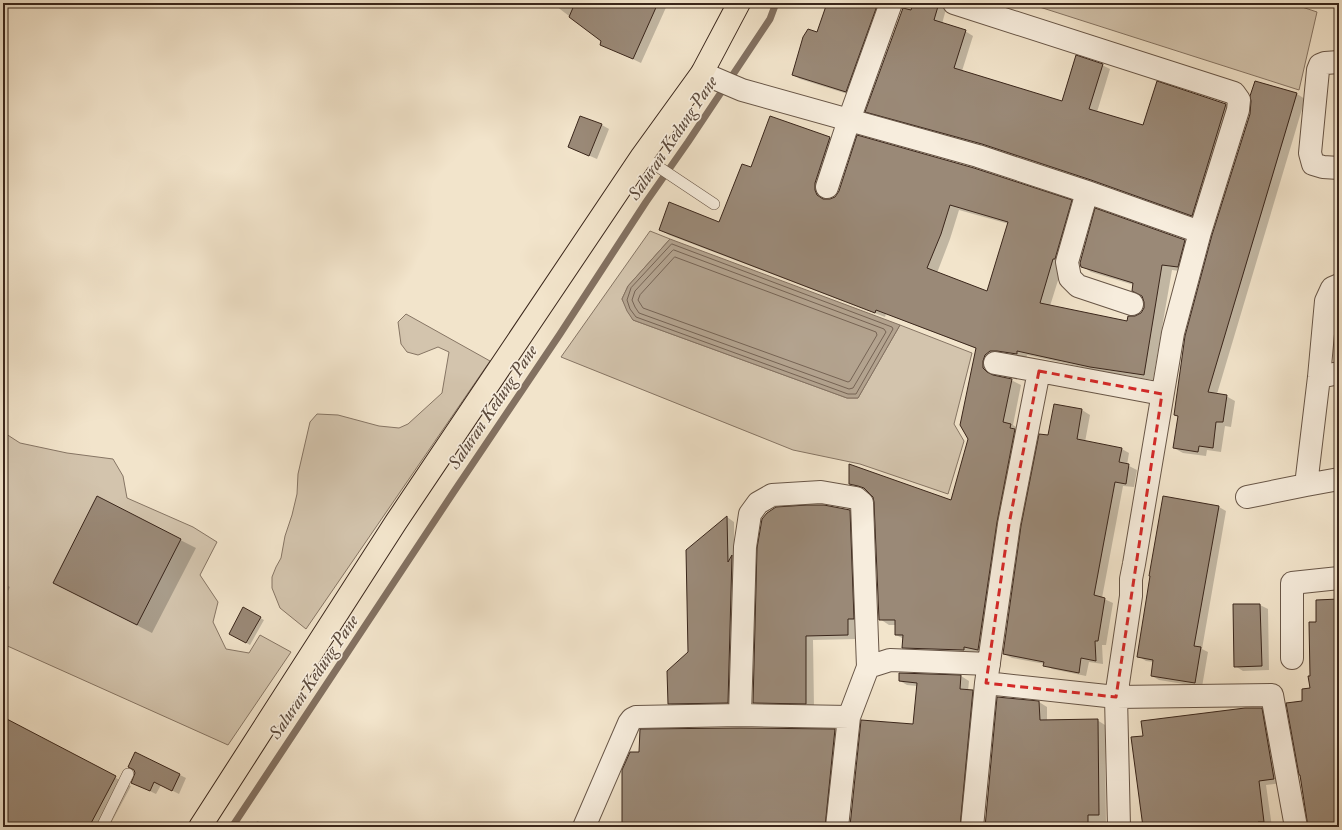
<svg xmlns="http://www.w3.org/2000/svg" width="1342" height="830" font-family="'IM FELL Double Pica',serif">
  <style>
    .green { fill: #d3c4ad; stroke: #867564 }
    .water { fill: #b3a38f; stroke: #837161 }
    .shadow { fill: #0003; fill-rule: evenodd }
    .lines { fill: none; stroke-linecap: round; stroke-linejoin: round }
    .shore { stroke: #766455; stroke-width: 1 }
    .stream { stroke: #837161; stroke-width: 7 }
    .building { fill: #9a8977; stroke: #3a261b; fill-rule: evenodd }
    .lane-casing { stroke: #685647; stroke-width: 12 }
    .street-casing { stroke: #685647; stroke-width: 24 }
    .primary-casing { stroke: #3a261b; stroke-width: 24 }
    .lane { stroke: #f7eddd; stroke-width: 11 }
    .street { stroke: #f7eddd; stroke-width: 22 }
    .primary { stroke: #f2e4cb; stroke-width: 22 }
    .marked { fill: none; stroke: #d62828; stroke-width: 3; stroke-dasharray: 8 5; stroke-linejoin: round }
    .labels { text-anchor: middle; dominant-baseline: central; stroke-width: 3.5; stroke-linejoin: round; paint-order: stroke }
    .water-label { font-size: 18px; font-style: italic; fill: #5e4c3e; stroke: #f7eddd }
  </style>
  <rect width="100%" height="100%" fill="#f2e4cb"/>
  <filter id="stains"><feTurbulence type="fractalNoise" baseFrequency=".005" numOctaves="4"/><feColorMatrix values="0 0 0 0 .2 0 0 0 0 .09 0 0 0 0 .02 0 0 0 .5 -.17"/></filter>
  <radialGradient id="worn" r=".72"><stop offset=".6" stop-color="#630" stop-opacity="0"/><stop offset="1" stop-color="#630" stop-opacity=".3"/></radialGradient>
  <path class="green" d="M 1027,3 L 1290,3 L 1317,12 L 1299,90 Z
    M 650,231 L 670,239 L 628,286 L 622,299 L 633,320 L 847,398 L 858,398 L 900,325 L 972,353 L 954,424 L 964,441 L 948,494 L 860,464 L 793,450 L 561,357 Z
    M 406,314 L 490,361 L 306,629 L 280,608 L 272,588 L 272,577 L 276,567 L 281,558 L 285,536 L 292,515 L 297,494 L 298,474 L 310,422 L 317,414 L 338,415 L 379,426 L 399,428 L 408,424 L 442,393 L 449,352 L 438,347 L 418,355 L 407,352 L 401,344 L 398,322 Z
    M 3,432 L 20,443 L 67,453 L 113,459 L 123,476 L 127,498 L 193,527 L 217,542 L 200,575 L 218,602 L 213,622 L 226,649 L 249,653 L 260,635 L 291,652 L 228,745 L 3,644 Z"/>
  <path class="water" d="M 670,239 L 900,325 L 858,398 L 847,398 L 633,320 L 627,311 L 622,299 L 628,286 Z"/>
  <path class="shadow" d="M 552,3 L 668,3 L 641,63 L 601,44 L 602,41 Z
    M 828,3 L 881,3 L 854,96 L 800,79 L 793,75 L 818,33 Z
    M 914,3 L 933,3 L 939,5 L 946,9 L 942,24 L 965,31 L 973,36 L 962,71 L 1063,102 L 1102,65 L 1110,69 L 1097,112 L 1144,126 L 1226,104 L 1233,109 L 1200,220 L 1100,184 L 991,148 L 874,115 L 867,111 L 911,11 Z
    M 1298,3 L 1319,3 L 1318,7 Z
    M 1256,82 L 1297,94 L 1305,99 L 1217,394 L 1226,396 L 1235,401 L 1231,427 L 1225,426 L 1221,452 L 1207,450 L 1206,456 L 1183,453 L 1174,448 L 1179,417 L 1175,415 L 1251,114 Z
    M 770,118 L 830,138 L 839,144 L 824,196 L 826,200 L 1071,201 L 1081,207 L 1050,306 L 1127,322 L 1141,314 L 1145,309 L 1145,302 L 1143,296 L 1134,285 L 1091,272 L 1082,266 L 1185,241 L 1194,246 L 1187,272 L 1172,270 L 1153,380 L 1100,371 L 1027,355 L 1026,359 L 992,367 L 993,374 L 995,377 L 1011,380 L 1021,385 L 1013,425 L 1021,430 L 988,655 L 973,652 L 973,655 L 912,653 L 903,647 L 904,639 L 896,635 L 896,625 L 889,625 L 880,619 L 874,497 L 867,490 L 859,489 L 850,483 L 952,501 L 969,439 L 977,349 L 886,314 L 885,317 L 669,235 L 660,230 L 720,223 L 751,169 ZM 959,210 L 1009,224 L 988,292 L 937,273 L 950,239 Z
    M 602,125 L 609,129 L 597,159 L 569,147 Z
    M 1055,405 L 1082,410 L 1090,415 L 1085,442 L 1122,449 L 1129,453 L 1127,465 L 1137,470 L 1134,487 L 1123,486 L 1102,598 L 1113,603 L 1106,645 L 1102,645 L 1103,664 L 1089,662 L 1086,676 L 1052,669 L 1045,664 L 1012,658 L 1004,654 Z
    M 98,498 L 196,548 L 152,633 L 70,591 Z
    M 1219,507 L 1226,511 L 1202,649 L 1208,652 L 1202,687 L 1159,680 L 1152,676 L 1154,662 L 1146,661 L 1138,656 Z
    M 849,511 L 857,515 L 856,639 L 813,640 L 814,708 L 762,707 L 754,702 Z
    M 727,517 L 734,522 L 735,707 L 677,708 L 669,703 L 689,652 Z
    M 3,583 L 10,587 L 3,601 Z
    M 1339,600 L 1339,827 L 1309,827 L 1303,702 L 1311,689 L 1311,676 L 1317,623 Z
    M 1260,605 L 1268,609 L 1269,670 L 1243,671 L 1235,666 Z
    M 244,609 L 264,620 L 250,645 L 230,634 Z
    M 900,674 L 961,676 L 969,681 L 968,691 L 972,691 L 980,696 L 967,827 L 851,827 L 862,721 L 914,725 L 917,686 L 907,685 L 900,681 Z
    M 1039,702 L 1047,707 L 1047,721 L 1097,720 L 1105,725 L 1106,827 L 986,827 Z
    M 1261,709 L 1269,713 L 1282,783 L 1266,785 L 1272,827 L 1144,827 L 1144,736 Z
    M 3,718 L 131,786 L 109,827 L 3,827 Z
    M 835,730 L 843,735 L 832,827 L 623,827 Z
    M 180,775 L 186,778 L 179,794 L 161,785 L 156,794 L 133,783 Z
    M 257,821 L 272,827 L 254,827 Z"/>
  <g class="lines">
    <path class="shore" d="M 672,244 L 892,327 L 893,329 L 856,394 L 848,394 L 636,317 L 630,309 L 627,300 L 631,288 Z
      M 674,250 L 884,329 L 886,332 L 853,388 L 849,389 L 639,313 L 635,307 L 632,300 L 635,291 L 672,251 Z
      M 675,257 L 876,332 L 877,335 L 850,381 L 848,382 L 643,308 L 638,300 L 640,295 Z"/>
    <path class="stream" d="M 232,827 L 453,493 L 560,334 L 646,202 L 688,142 L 770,19 L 776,3"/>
  </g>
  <path class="building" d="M 575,3 L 658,3 L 633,59 L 600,45 L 601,41 L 569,17 Z
    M 827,3 L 878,3 L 846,92 L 792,75 L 803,37 L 808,29 L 817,32 Z
    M 913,3 L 939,3 L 934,20 L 966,30 L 954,68 L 1062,101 L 1076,55 L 1103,64 L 1089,109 L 1143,125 L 1157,81 L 1226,104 L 1192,216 L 1091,180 L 982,144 L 865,112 L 903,8 L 911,10 Z
    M 1255,81 L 1297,93 L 1208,392 L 1227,395 L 1223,422 L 1216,422 L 1213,448 L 1199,446 L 1198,452 L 1173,448 L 1178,416 L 1174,415 L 1185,336 L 1212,235 L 1250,114 L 1251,101 L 1250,96 Z
    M 580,116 L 602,124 L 589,156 L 568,147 Z
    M 770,116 L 830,137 L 815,183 L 815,190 L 817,195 L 823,199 L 830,199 L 835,197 L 839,191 L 857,135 L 974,168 L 1072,200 L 1055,259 L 1053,259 L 1040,303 L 1127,321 L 1128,316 L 1135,316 L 1141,313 L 1144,308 L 1144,302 L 1142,296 L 1132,291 L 1133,283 L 1081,267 L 1080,263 L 1095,208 L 1185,240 L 1178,267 L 1162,265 L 1144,375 L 1090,367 L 1017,351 L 1017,354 L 997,351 L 990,351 L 985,355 L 983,361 L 983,368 L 987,372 L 993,375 L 1012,379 L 1003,422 L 1011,424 L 1010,428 L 1015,429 L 997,522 L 978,650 L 964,647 L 964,650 L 902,648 L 903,635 L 895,635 L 895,620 L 879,620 L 874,502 L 873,497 L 864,488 L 858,486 L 849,484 L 849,464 L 951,500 L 968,439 L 960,425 L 976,348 L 876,310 L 875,313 L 659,230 L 669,202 L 719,222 L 742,164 L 751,167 ZM 950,205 L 1008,222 L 987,291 L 927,268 L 941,234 Z
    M 1054,404 L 1082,409 L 1077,439 L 1122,448 L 1119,462 L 1129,464 L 1126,484 L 1115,482 L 1094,595 L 1105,598 L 1098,641 L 1095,641 L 1096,661 L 1081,658 L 1079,673 L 1043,666 L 1044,662 L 1003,654 L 1021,526 L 1039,434 L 1048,435 Z
    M 97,496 L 181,539 L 137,625 L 53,583 Z
    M 1163,496 L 1219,506 L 1194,646 L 1201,647 L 1195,683 L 1151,676 L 1153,660 L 1137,657 L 1150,576 L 1149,576 Z
    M 807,505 L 824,505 L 850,510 L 854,619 L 848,619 L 848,635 L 806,636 L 806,704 L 753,703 L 757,548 L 762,519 L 767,513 L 776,507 Z
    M 727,516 L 728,562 L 732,555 L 728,703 L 668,704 L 667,671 L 688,652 L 686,550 Z
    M 1339,599 L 1339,619 L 1336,619 L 1337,672 L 1339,671 L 1339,827 L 1308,827 L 1300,775 L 1299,775 L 1286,703 L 1302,701 L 1302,689 L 1310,688 L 1308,676 L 1310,676 L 1309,622 L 1316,622 L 1316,600 Z
    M 1233,604 L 1260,604 L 1262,666 L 1234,667 Z
    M 243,607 L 261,617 L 246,643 L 229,634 Z
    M 899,673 L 961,675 L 960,689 L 973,690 L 960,827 L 850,826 L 861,720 L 913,724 L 917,683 L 899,681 Z
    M 997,697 L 1039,701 L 1040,720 L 1098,719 L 1099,815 L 1088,815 L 1088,827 L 985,827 Z
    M 1245,708 L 1262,708 L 1274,779 L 1259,781 L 1264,822 L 1258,822 L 1258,827 L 1143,827 L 1131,737 L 1143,736 L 1141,721 Z
    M 3,717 L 116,776 L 89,827 L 3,827 Z
    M 740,728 L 835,729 L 825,827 L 622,827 L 622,770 L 630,752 L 639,752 L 640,729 Z
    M 135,752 L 180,774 L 172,791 L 154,782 L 150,791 L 131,783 L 135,773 L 134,770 L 128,767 Z"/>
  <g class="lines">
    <g class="lane-casing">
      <path id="lane" d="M 642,156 L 714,204
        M 102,827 L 128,774"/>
    </g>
    <g class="street-casing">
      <path id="street" d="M 954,3 L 1234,93 L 1239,100 L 1238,110 L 1200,232 L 1173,333 L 1134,564 L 1131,579 L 1131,596 L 1116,697 L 1119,827
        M 1339,62 L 1325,63 L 1320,65 L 1318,70 L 1310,153 L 1313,164 L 1323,167 L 1339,168
        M 702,73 L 742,90 L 978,156 L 1087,192 L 1200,232
        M 827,187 L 849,120 L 891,3
        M 1087,192 L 1067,262 L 1070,278 L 1078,286 L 1132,304
        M 995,363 L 1039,371
        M 1319,377 L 1339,373
        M 1306,485 L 1319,377 L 1326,301 L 1332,288 L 1339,285
        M 1247,497 L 1306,485 L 1339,479
        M 1292,658 L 1292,583 L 1339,578
        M 986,683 L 1116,697 L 1272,695 L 1296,827
        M 740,715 L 745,547 L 750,514 L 758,503 L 772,495 L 821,492 L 856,498 L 862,503 L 868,667
        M 584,827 L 629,723 L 632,719 L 636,717 L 740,715 L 849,717
        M 837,827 L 849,717 L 868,667 L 890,660 L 989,664
        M 972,827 L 986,683 L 1009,524 L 1039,371 L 1162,394"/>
    </g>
    <g class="primary-casing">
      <path id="primary" d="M 200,827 L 396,522 L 642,156 L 702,73 L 739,3"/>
    </g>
    <use href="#lane" class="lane"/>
    <use href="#street" class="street"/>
    <use href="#primary" class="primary"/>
  </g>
  <path class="marked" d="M 1039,371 L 1162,394 L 1116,697 L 986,683 L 1009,524 Z"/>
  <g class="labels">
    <g class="water-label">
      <text transform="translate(673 138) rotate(-56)">Saluran Kedung Pane</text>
      <text transform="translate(493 407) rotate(-56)">Saluran Kedung Pane</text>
      <text transform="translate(314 677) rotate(-56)">Saluran Kedung Pane</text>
    </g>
  </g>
  <rect width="1342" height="830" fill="none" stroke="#f2e4cb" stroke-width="16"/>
  <rect x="4" y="4" width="1334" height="822" fill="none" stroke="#3a261b" stroke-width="2"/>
  <rect x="8" y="8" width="1326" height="814" fill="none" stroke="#3a261b"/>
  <rect width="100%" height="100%" filter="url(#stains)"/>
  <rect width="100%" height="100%" fill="url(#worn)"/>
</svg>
